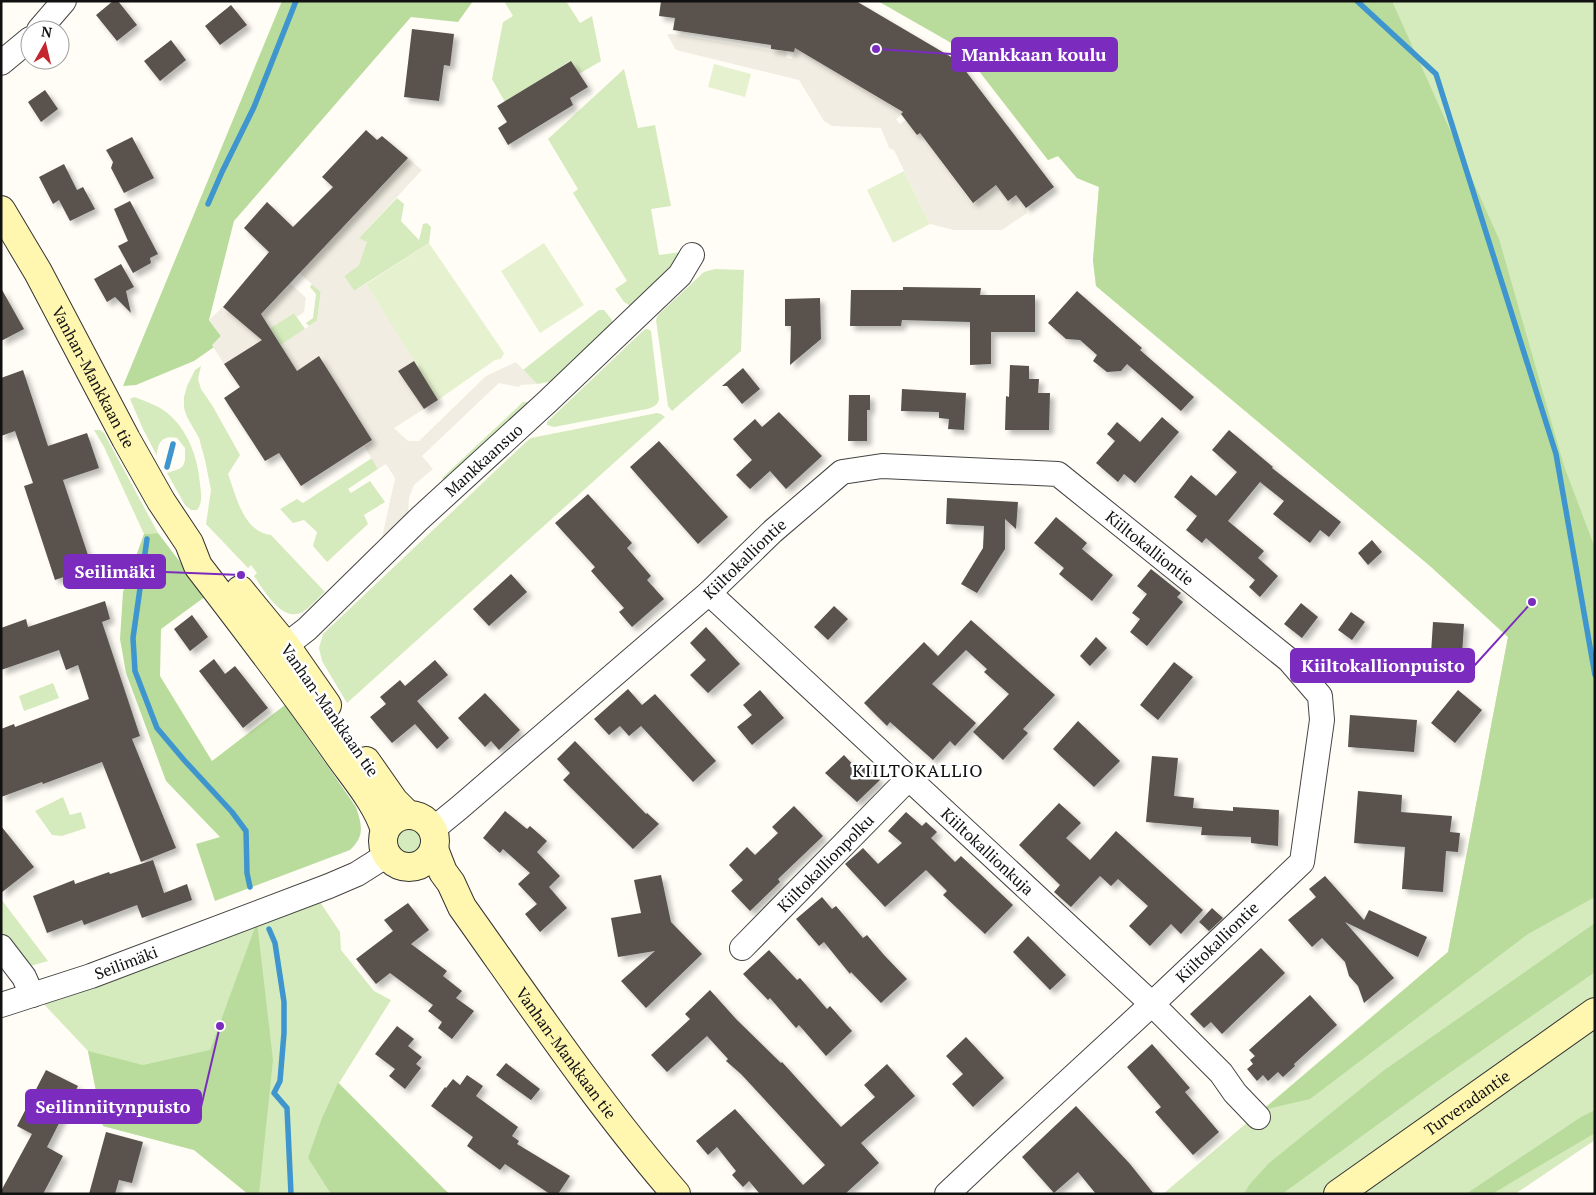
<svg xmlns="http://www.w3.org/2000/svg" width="1596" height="1195" font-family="'PT Serif',serif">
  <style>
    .green { fill: #d5ebbd }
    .forest { fill: #b9dc9c }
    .pitch { fill: #e6f2cf }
    .plaza { fill: #f1ede2 }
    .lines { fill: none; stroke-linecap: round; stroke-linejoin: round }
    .stream { stroke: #3f96cf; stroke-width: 5.5 }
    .building { fill: #5a524d; filter: url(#shadow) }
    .street-casing { stroke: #444; stroke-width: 26 }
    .secondary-casing { stroke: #333; stroke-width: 30 }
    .street { stroke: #fff; stroke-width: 24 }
    .secondary { stroke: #fff6b0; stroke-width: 28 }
    .labels { text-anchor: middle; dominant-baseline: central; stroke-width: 5; stroke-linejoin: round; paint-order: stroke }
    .street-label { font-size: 16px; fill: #111; stroke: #fff }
    .neighbourhood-label { font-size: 18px; letter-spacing: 1px; fill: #111; stroke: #fff }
    .leader { fill: none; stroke: #7b2cbf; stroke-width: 2 }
    .callout-dot { fill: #7b2cbf; stroke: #fff; stroke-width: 2 }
    .callout { fill: #7b2cbf; stroke: #7b2cbf; stroke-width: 2 }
    .callout-label { font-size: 18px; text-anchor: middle; font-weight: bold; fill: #fff }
  </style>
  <defs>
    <filter id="shadow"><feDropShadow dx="4.5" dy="4.5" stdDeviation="2.5" flood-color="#0004"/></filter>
  </defs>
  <rect width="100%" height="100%" fill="#fffdf5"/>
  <path class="green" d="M 504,1 L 566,1 L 580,23 L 592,16 L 601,61 L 579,74 L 570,61 L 505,102 L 492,79 L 503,22 L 513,16 Z
    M 878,1 L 1595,1 L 1595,1001 L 1321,1194 L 1163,1194 L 1448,952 L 1508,637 L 1430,566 L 1096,286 L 1093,260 L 1099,187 L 1077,178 L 1058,156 L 1048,160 L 962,49 Z
    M 624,69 L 638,128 L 655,125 L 671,206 L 651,209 L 659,255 L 681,252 L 679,259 L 632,307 L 624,302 L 615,289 L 627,281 L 573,193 L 578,189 L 548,139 Z
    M 397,198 L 404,204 L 401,221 L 419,240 L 423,224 L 427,223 L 431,227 L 429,243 L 354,291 L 344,276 L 359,265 L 358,239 Z
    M 715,269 L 744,270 L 741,351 L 672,411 L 668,406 L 656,320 L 658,315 L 704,272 Z
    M 312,284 L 321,292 L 317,321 L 309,326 L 306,323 L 313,318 L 316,294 L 310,287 Z
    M 599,310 L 604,310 L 612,320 L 613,326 L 554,381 L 537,384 L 523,370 Z
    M 294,313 L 305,329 L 281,345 L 270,328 Z
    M 645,329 L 648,329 L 651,331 L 659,398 C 659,405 653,407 647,409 L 554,427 L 547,425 L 547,422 Z
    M 201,366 L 198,379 L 201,389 L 212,405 L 240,455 L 228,474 C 236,495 243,532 271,535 L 325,592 C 318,598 312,606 304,611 C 283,625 264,590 254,576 L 257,573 L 251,565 L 248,568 L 206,524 L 211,490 L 205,460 L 199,438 L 187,417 L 184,408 L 184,397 L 187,386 L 195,370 Z
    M 134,397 C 145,401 157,405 166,412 C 188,429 198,458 200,484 C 201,493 203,503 197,510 L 191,510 L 185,505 L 167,473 L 179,469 L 183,466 L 185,460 L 185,448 L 177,438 C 163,435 157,442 157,456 L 143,429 L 130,399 Z
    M 523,402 L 527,402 L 529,405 L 448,484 L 442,478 Z
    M 657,413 L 661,414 L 665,417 L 347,703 L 322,661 L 319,648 L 323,634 L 527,441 L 531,438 Z
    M 94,430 L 100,430 L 104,433 L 158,533 L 144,534 L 104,447 Z
    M 372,458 L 378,469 L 348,489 L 351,493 L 370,481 L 385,502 L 364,515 L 368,524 L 327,562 L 313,546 L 317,532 L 304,520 L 293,523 L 280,509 L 297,499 L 303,503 Z
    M 53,683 L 59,698 L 24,711 L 19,696 Z
    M 63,797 L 70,815 L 81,812 L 86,828 L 62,836 L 52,835 L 35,811 Z
    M397 841a12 12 0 1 1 24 0a12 12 0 1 1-24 0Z
    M 1,899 L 48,961 L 27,967 L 1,932 Z
    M 318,899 L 340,932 L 341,950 L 374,991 L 391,1000 L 339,1083 L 449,1194 L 248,1194 L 194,1150 L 103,1126 L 88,1051 L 39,999 Z
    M 1595,1023 L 1595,1140 L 1515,1194 L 1354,1194 Z"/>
  <path class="forest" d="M 282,1 L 473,1 L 458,22 L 411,17 L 234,221 L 209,320 L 221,336 L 213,345 L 214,347 L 194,361 L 136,385 L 123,386 Z
    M 878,1 L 1392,1 L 1499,239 L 1564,466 L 1595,548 L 1595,897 L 1528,934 L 1310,1099 L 1263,1110 L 1448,952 L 1508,637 L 1430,566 L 1096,286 L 1093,260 L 1099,187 L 1077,178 L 1058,156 L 1048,160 L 962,49 Z
    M 158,533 L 206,596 L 161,629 L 160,676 L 212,761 L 285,705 L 356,807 C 362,825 365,836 350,850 L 215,901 L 196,844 L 220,837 L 166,781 L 126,673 L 120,639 L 123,592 L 144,534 Z
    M 257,922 L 273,1060 L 259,1194 L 248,1194 L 194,1150 L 103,1126 L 88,1051 L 143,1065 L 210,1050 Z
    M 1595,923 L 1595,972 L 1435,1083 L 1282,1194 L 1244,1194 L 1249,1185 L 1269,1163 L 1383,1071 Z
    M 338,1083 L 449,1194 L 331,1194 L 308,1158 L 322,1118 Z
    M 1595,1110 L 1595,1133 L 1492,1194 L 1466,1194 L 1581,1117 Z"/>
  <path class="pitch" d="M 714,64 L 751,74 L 745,97 L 708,87 Z
    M 904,171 L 930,224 L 893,243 L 867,190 Z
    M 429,243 L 504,353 L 501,359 L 495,360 L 438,400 L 366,284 Z
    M 544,243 L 584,305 L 540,333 L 501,271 Z"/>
  <path class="plaza" d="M 667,34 L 673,34 L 774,51 L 787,51 L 786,58 L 792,59 L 795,48 L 903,113 L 896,119 L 900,124 L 906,120 L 917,135 L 920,133 L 972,203 L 996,185 L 1016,195 L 1026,208 L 1027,213 L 1002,230 L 954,230 L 930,224 L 894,150 L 889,148 L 881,128 L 832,126 L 824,121 L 799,80 L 676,50 Z
    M 408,158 L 422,170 L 359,238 L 367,242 L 359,265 L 344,276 L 354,291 L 366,284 L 414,361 L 398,371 L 424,409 L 394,428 L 408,441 L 419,441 L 486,376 L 516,362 L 537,384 L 520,385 L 519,387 L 499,383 L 422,456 L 433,469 L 414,485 L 409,498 L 408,514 L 387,543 L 382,538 L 395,478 L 386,464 L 378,469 L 364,446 L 372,440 L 319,357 L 297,371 L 281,345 L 317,321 L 321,292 L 299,273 Z
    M 290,283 L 306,298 L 304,312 L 297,317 L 294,313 L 270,328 L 261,314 Z
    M 223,307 L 267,338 L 224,364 L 212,345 L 221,336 L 209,320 Z"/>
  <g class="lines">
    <path class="stream" d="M 1357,1 L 1436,74 L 1556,454 L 1595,675
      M 208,204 L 222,172 L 254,107 L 296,1
      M 167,467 L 173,444
      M 147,539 L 133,638 L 135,671 L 157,728 L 184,760 L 232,812 L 246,831 L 247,873 L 250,887
      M 269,929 L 275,943 L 284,1002 L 284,1033 L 280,1081 L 274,1093 L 287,1108 L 291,1194"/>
  </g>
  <path class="building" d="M 113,1 L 118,1 L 137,25 L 117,41 L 96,15 Z
    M 661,1 L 856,1 L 958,61 L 1054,187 L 1026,208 L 1016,195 L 1008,201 L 996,185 L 973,203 L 920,133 L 917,135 L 901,114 L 903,112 L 795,48 L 794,52 L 771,49 L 771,45 L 673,30 L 675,18 L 659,16 Z
    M 231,5 L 247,25 L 220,45 L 205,26 Z
    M 412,29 L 454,34 L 450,66 L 444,65 L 439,101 L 404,97 Z
    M 171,40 L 186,60 L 160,81 L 144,61 Z
    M 571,61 L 588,87 L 570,98 L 573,105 L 508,145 L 498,128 L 507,122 L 497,106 Z
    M 45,90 L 58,109 L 41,122 L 28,102 Z
    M 366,130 L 377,140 L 382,136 L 408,158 L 261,314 L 297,371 L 319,356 L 372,440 L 301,486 L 279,453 L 265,461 L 224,398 L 240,387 L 224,364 L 262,340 L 223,307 L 269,252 L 244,228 L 267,202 L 293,227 L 333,187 L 322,177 Z
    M 132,137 L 154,178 L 124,193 L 111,168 L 113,162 L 106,150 Z
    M 64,164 L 77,190 L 83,187 L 95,209 L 70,221 L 59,200 L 53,204 L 39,177 Z
    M 130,201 L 158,254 L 150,258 L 151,263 L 133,273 L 118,246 L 128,241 L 114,209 Z
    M 121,264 L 134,287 L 126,291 L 131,313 L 115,297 L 107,302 L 94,279 Z
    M 903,287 L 981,288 L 980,295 L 1035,295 L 1035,332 L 991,332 L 991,364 L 970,365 L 970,322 L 902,320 L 901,326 L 850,326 L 851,290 L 903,290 Z
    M 1,288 L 24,329 L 1,341 Z
    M 1077,291 L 1142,348 L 1140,350 L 1194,397 L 1181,411 L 1127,364 L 1121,371 L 1107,372 L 1093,361 L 1097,355 L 1080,340 L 1066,339 L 1048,323 Z
    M 820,298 L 821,339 L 790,365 L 791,326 L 785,326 L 785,299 Z
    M 414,361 L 438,400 L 424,409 L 398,371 Z
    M 1010,365 L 1029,366 L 1029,379 L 1039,379 L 1038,393 L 1050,393 L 1049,430 L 1005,430 L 1006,396 L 1009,397 Z
    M 743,368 L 760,389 L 742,404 L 727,386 L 722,386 Z
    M 23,370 L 48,446 L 87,433 L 99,468 L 63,480 L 92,567 L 55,580 L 24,486 L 33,483 L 15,431 L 1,436 L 1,378 Z
    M 902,389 L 966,393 L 964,430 L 948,429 L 949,419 L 939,418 L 939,412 L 901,411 Z
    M 849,395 L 870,395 L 870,410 L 867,410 L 867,441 L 848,441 Z
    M 779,412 L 822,456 L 786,489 L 770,471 L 750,489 L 736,475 L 752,460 L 733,439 L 755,419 L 762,427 Z
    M 1162,417 L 1179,432 L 1135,483 L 1124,474 L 1118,482 L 1096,463 L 1115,441 L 1107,434 L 1117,422 L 1140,442 Z
    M 1229,430 L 1273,467 L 1272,468 L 1341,522 L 1329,537 L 1320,530 L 1310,543 L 1273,514 L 1284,501 L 1260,482 L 1228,521 L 1264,551 L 1258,558 L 1278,576 L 1260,597 L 1249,587 L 1255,580 L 1206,538 L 1202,543 L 1186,530 L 1197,516 L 1174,497 L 1191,475 L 1216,496 L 1237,472 L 1212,450 Z
    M 659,441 L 728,517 L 698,544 L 630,467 Z
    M 588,494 L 632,543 L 627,548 L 651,576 L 647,580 L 664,599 L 632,627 L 619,612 L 624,608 L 591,571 L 595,567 L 555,523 Z
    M 947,498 L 1018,502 L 1016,529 L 1005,519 L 1005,549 L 977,593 L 961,584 L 983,548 L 984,526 L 946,524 Z
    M 1056,517 L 1087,543 L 1082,549 L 1113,575 L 1092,601 L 1059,574 L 1064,568 L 1034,543 Z
    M 1372,540 L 1382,552 L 1368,565 L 1358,553 Z
    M 1151,569 L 1181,593 L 1177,597 L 1183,602 L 1147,646 L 1130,632 L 1140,619 L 1132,613 L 1147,594 L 1137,586 Z
    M 511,574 L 527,592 L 489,626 L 473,609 Z
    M 105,601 L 110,619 L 102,622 L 140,736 L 132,739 L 176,848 L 141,862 L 102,762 L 43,784 L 42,782 L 1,797 L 1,729 L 14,724 L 15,727 L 89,699 L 78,665 L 66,670 L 59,650 L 1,670 L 1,628 L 26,619 L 28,627 Z
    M 1301,603 L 1318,617 L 1302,638 L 1284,624 Z
    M 834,606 L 848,619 L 828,640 L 814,627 Z
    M 1351,612 L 1365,622 L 1352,640 L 1338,630 Z
    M 192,615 L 208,637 L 190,651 L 174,629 Z
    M 971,620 L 1055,695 L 1023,729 L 1028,733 L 1003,760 L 973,732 L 1009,694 L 984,672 L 987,669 L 966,650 L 932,684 L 976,723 L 955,746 L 950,741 L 933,760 L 890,722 L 887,726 L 864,703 L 924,642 L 938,656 Z
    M 1433,622 L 1464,624 L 1461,671 L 1430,669 Z
    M 706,627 L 740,664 L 708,693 L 690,675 L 706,660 L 690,643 Z
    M 1096,637 L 1107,648 L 1090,666 L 1080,656 Z
    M 214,659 L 225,674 L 235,666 L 268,708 L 243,728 L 199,671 Z
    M 435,660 L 448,675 L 417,701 L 449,738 L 437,749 L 415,724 L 392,743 L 370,717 L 386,704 L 380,697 L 400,680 L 405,686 Z
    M 1174,662 L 1193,677 L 1158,720 L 1140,705 Z
    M 628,689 L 642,705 L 655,694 L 716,761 L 693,782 L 641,726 L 629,736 L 620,726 L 609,735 L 594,719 Z
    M 760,690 L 784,718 L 752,745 L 737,727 L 752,715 L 743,705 Z
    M 1458,690 L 1482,710 L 1455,743 L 1431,723 Z
    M 485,693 L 520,730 L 499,750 L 491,741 L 485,747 L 458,718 Z
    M 1350,715 L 1417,720 L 1414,752 L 1348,747 Z
    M 1078,721 L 1120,761 L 1094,787 L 1053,749 Z
    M 575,741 L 646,814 L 647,813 L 659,824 L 633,849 L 563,780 L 570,773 L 557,759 Z
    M 844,755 L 859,771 L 865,765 L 880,780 L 857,802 L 825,773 Z
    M 1152,756 L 1178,758 L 1174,796 L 1194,798 L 1193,808 L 1233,811 L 1233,807 L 1279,810 L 1278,846 L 1251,843 L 1251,837 L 1201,835 L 1202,827 L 1146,822 Z
    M 1358,791 L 1402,795 L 1401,812 L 1452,816 L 1450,832 L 1460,833 L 1458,852 L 1446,851 L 1443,892 L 1402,889 L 1405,847 L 1354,843 Z
    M 1059,803 L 1081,823 L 1066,838 L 1090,860 L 1116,831 L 1203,910 L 1181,934 L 1171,924 L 1150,946 L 1129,926 L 1148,906 L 1118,879 L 1111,886 L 1100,876 L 1071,907 L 1054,892 L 1060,885 L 1019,845 Z
    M 794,806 L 823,836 L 778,879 L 780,882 L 750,911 L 731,891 L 743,880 L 729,865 L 747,847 L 755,855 L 778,833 L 772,827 Z
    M 505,811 L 527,829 L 530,826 L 547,841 L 537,852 L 560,876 L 549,887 L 567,908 L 540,932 L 525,914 L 537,904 L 518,884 L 530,873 L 503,849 L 500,853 L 483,838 Z
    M 906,812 L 922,826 L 926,822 L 937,832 L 931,838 L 955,862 L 961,856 L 1013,905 L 985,934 L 943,895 L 947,891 L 926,870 L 885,907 L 845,864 L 863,848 L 878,864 L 902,843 L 888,831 Z
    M 1,826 L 34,867 L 1,893 Z
    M 153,860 L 164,893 L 187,884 L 192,900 L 142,918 L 137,905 L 84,925 L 82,920 L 47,933 L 33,896 L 74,880 L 75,884 L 109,872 L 110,874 Z
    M 661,875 L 671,922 L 702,954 L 646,1008 L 621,981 L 655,951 L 618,957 L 611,918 L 641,913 L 634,880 Z
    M 1325,876 L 1364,920 L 1369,910 L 1427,937 L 1418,957 L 1345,922 L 1394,978 L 1364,1003 L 1358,986 L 1349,976 L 1345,962 L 1322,938 L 1312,947 L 1288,920 L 1316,897 L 1309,889 Z
    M 822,897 L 832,909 L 836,906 L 863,938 L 867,935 L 884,955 L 907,979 L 881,1003 L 851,972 L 850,974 L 824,942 L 819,946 L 796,919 Z
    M 408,903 L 429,930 L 411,944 L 447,971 L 443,976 L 462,991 L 456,998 L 474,1011 L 452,1039 L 438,1028 L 442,1022 L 428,1011 L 433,1005 L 390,973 L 376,984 L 356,959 L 393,931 L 384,920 Z
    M 1212,908 L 1223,918 L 1209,931 L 1199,922 Z
    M 1028,936 L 1066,975 L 1050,990 L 1013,952 Z
    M 1261,948 L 1285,973 L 1222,1034 L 1211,1022 L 1204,1028 L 1190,1014 Z
    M 769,950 L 797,980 L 800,978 L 827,1009 L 830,1006 L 852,1031 L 826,1056 L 799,1025 L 796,1028 L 770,998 L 768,1000 L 743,974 Z
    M 710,990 L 736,1019 L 781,1063 L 782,1062 L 841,1127 L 875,1097 L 864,1085 L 887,1064 L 915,1096 L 861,1143 L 879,1163 L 845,1194 L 760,1194 L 749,1181 L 743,1187 L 732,1175 L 736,1171 L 717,1147 L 708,1155 L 696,1141 L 735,1109 L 803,1185 L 825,1165 L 741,1074 L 726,1061 L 728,1059 L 707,1036 L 667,1072 L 651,1055 L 690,1019 L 685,1014 Z
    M 1310,995 L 1337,1025 L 1294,1064 L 1295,1066 L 1283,1077 L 1278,1072 L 1268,1081 L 1263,1075 L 1257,1081 L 1247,1069 L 1253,1064 L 1250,1060 L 1255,1056 L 1249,1050 Z
    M 397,1026 L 414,1039 L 408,1046 L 422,1057 L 416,1064 L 421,1068 L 405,1089 L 389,1076 L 395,1069 L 375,1054 Z
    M 966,1037 L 1004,1078 L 973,1107 L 952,1084 L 963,1074 L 946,1056 Z
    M 1152,1044 L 1190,1088 L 1185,1092 L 1219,1132 L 1193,1155 L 1155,1112 L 1161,1107 L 1127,1067 Z
    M 506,1063 L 540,1089 L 531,1100 L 496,1075 Z
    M 46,1070 L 78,1086 L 47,1147 L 63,1156 L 43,1194 L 1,1194 L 1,1191 L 32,1134 L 17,1126 Z
    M 467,1075 L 483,1086 L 476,1096 L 518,1127 L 512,1136 L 519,1141 L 517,1144 L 570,1176 L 558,1194 L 550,1194 L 505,1164 L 500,1170 L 467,1146 L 473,1137 L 431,1106 L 445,1087 L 446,1088 L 453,1079 L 460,1085 Z
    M 1076,1106 L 1130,1164 L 1154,1194 L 1096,1194 L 1078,1172 L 1054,1193 L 1022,1157 Z
    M 106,1132 L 143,1142 L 132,1183 L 119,1180 L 115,1194 L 89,1194 Z"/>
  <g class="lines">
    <g class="street-casing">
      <g id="street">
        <path d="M 39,30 L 64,1"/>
        <path d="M 1,63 L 30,39"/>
        <path id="s1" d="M 709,593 L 1152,1004 L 1221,1073 L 1235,1093 L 1258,1117"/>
        <path id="s2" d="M 271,657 L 307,629 L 418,520 L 547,402 L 680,275 L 692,255"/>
        <path id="s3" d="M 432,830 L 459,808 L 709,593 L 773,531 L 842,472 L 882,466 L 1058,474 L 1289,660 L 1320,696 L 1322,720 L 1302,862 L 1152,1004 L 999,1145 L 947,1194"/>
        <path d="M 1,947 L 24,977 L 32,995"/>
        <path id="s4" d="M 742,948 L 908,779"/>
        <path id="s5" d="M 1,1005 L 91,976 L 329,886 L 357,874 L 387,855"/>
      </g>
    </g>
    <g class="secondary-casing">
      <g id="secondary">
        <path id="s6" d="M 1,210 L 38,272 L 126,439 L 161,501 L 189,543 L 198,566 C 245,627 291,687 335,750 C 352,775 376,801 385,830"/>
        <path d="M 240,590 L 286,646 L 327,705"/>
        <path d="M 366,761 L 394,801 L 408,815"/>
        <circle cx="409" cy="841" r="26"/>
        <path id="s7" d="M 434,849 L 443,872 L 451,883 L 462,907 C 531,1004 598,1104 676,1194"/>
        <path id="s8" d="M 1338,1194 L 1595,1012"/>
      </g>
    </g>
    <use href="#street" class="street"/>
    <use href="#secondary" class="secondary"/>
  </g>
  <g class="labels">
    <g class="street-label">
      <text stroke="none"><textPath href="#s6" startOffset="191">Vanhan-Mankkaan tie</textPath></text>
      <text stroke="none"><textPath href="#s2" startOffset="290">Mankkaansuo</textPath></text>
      <text stroke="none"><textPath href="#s3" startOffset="879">Kiiltokalliontie</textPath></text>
      <text stroke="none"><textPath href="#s3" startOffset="414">Kiiltokalliontie</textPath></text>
      <text transform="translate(330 710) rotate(55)">Vanhan-Mankkaan tie</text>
      <text stroke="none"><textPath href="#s1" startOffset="380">Kiiltokallionkuja</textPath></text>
      <text stroke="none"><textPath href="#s4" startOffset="119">Kiiltokallionpolku</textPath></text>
      <text transform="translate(1217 942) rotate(-44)">Kiiltokalliontie</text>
      <text stroke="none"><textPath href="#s5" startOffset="132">Seilimäki</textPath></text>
      <text stroke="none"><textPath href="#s7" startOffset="244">Vanhan-Mankkaan tie</textPath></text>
      <text stroke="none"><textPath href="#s8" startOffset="158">Turveradantie</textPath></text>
    </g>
    <g class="neighbourhood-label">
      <text x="918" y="770">KIILTOKALLIO</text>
    </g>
  </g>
  <path class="leader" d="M876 49L952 54M241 575L165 572M1532 602L1474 666M220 1026L201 1107"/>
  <g class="callout-dot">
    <circle cx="876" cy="49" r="5"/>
    <circle cx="241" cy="575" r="5"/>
    <circle cx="1532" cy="602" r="5"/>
    <circle cx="220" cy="1026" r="5"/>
  </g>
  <g class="callout">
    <rect x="952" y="38" width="165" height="33" rx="5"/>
    <rect x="64" y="555" width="101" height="33" rx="5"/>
    <rect x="1291" y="649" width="183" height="33" rx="5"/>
    <rect x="26" y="1090" width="175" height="33" rx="5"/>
  </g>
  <g class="callout-label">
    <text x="1034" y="61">Mankkaan koulu</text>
    <text x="115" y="578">Seilimäki</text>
    <text x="1383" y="672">Kiiltokallionpuisto</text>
    <text x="113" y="1113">Seilinniitynpuisto</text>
  </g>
  <rect width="1596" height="1195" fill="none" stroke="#111111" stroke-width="5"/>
  <g transform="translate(45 45) rotate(8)"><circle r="24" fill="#ffffff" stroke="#a0a0a0"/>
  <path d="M0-4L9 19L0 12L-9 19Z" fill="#c4262e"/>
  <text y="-8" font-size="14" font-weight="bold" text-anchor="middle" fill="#111111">N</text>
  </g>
</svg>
